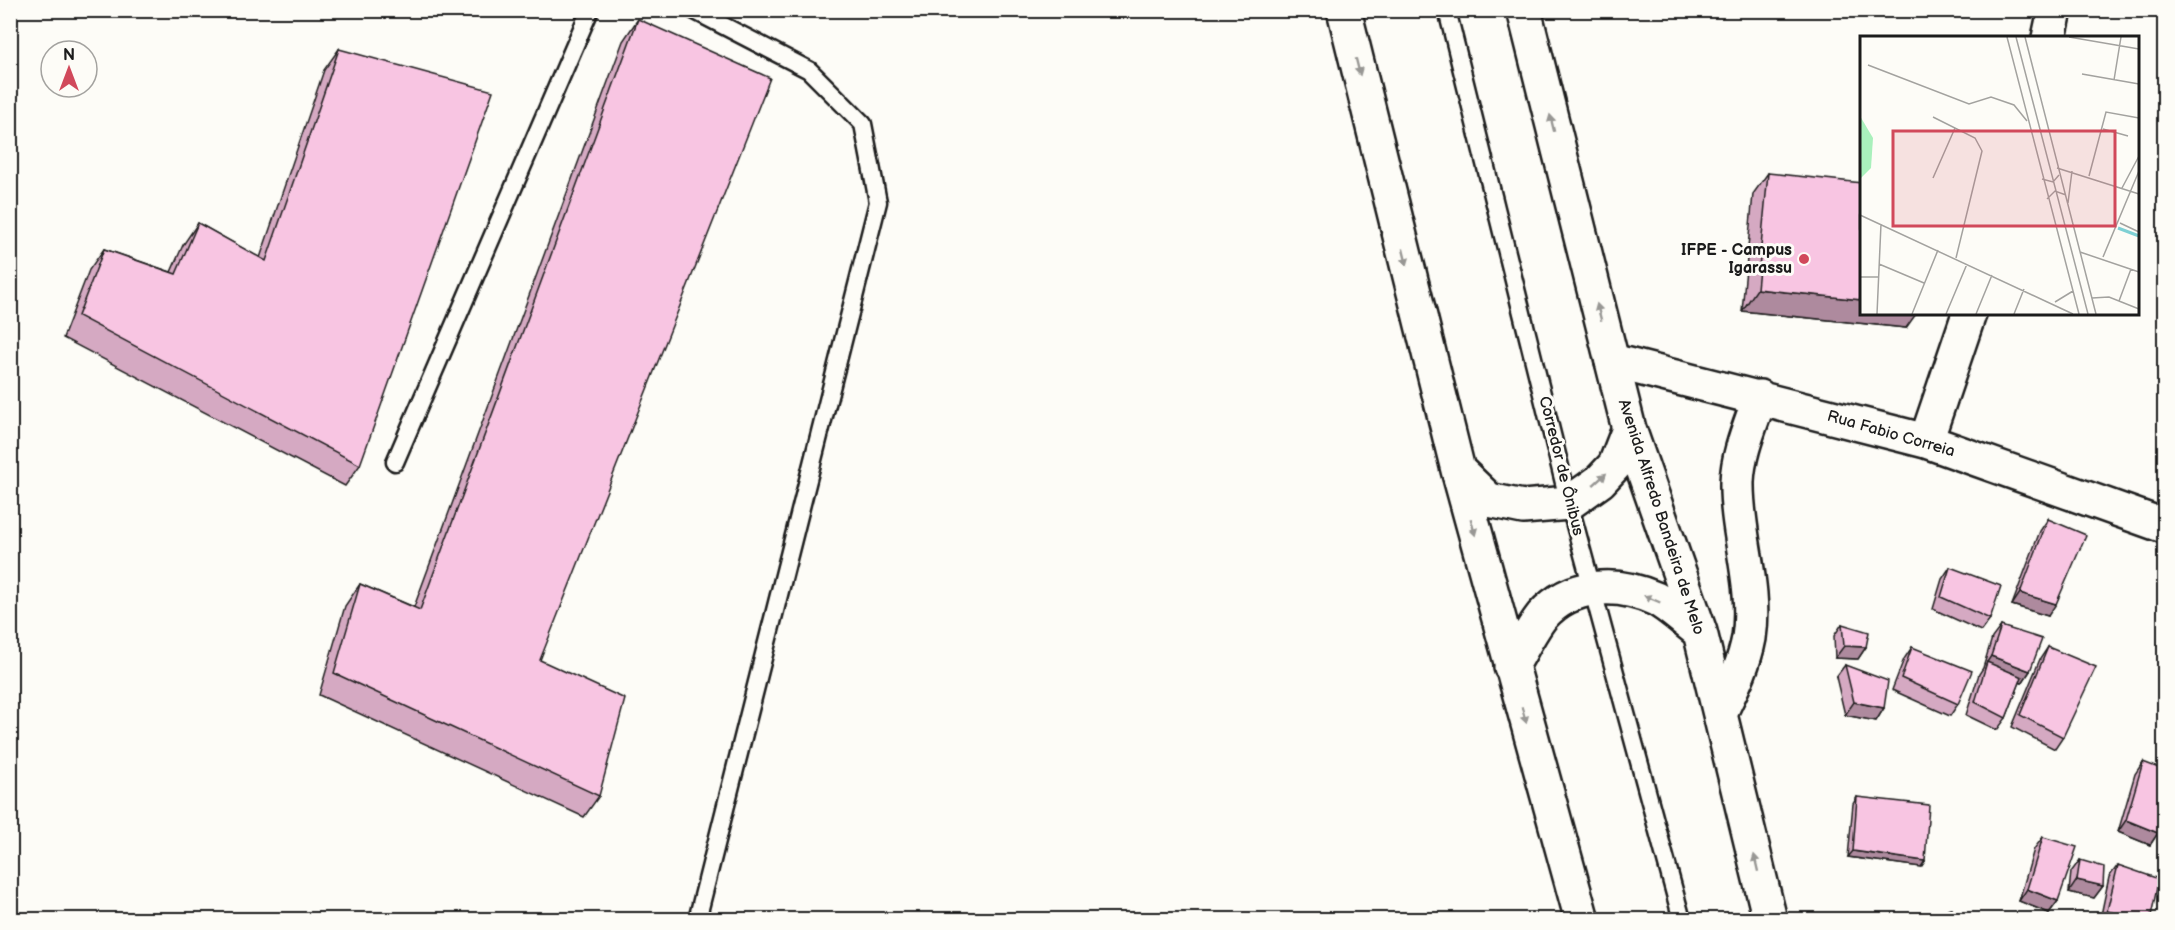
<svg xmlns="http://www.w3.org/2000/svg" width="2175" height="930" font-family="'Balsamiq Sans',sans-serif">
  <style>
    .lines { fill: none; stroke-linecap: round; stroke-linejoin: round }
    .service-casing { stroke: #1c1c1c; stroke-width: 21 }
    .minor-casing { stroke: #1c1c1c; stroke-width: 38 }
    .trunk-casing { stroke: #1c1c1c; stroke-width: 38 }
    .service { stroke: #fdfcf7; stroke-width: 16 }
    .minor { stroke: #fdfcf7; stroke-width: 33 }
    .trunk { stroke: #fdfcf7; stroke-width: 33 }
    .wall { fill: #d5a9c2; stroke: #1c1c1c; stroke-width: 1.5 }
    .shaded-wall { fill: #ae8a9e; stroke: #1c1c1c; stroke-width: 1.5 }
    .building { fill: #f8c5e2; stroke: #1c1c1c; stroke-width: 1.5 }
    .oneway { fill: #989794 }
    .poi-dot { fill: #d1495b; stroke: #fdfcf7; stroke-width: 2 }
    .labels { text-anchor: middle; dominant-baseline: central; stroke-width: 6; stroke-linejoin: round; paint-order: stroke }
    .poi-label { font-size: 16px; font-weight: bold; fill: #1c1c1c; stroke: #fdfcf7; text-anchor: end }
    .street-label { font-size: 16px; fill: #1c1c1c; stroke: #fdfcf7 }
    .inset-river { fill: none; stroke: #7ed0d4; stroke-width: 3 }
    .inset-road { fill: none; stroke: #a3a29f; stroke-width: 1.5 }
    .view { fill: #d1495b; fill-opacity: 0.15; stroke: #d1495b; stroke-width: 3 }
    .inset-edge { fill: none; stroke: #1c1c1c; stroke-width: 3 }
  </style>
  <rect width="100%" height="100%" fill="#fdfcf7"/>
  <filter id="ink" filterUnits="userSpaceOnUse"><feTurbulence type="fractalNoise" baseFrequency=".0167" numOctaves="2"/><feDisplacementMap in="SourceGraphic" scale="12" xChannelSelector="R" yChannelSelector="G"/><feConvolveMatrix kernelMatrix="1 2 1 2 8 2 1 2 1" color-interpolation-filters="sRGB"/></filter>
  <g filter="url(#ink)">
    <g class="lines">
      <g class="service-casing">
        <path id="service" d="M 693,10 L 809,70 L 863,124 L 878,202 L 697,920
          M 1447,10 L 1569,503 L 1682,920
          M 395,462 L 590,10"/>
      </g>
      <g class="minor-casing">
        <path id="minor" d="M 2049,38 L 2055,10
          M 1612,361 L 1926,441 L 2164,526
          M 1926,441 L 1969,314
          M 1721,711 C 1732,688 1744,665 1749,638 C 1757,586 1736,534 1737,482 C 1738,453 1751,424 1760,397"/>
      </g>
      <g class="trunk-casing">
        <path id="trunk" d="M 1344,10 L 1458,470 L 1582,920
          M 1524,10 L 1629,429 L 1700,632 L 1770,920
          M 1458,470 L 1489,500 L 1523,507 L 1569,503 L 1600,481 L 1615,465 L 1629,429
          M 1511,667 C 1521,651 1530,631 1542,616 C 1571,583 1617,581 1656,599 C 1671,607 1686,622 1700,632"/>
      </g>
      <use href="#service" class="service"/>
      <use href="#minor" class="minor"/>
      <use href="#trunk" class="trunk"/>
    </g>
    <path class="wall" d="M 638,19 L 540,660 L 599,796 L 584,817 L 319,695 L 345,606 L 360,584 L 414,607 L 623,41 Z
      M 339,49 L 360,465 L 345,486 L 63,338 L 89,270 L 104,249 L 171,272 L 183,245 L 198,223 L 260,258 L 324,70 Z
      M 1768,173 L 1906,328 L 1742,311 L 1753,194 Z
      M 2048,519 L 2048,616 L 2012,605 L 2040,531 Z
      M 1950,567 L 1990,619 L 1981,631 L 1933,609 L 1942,579 Z
      M 1842,624 L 1866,647 L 1858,659 L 1835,658 L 1834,636 Z
      M 2001,626 L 2030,671 L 2022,683 L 2020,682 L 2006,718 L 1997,730 L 1966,715 L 1979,674 L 1983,668 L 1992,638 Z
      M 1912,647 L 1958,704 L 1950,716 L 1892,690 L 1904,659 Z
      M 2048,647 L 2063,737 L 2055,749 L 2012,727 L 2040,659 Z
      M 1845,665 L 1884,708 L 1876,721 L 1845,715 L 1836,677 Z
      M 2143,762 L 2158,833 L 2150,845 L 2118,832 L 2135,774 Z
      M 1857,797 L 1925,861 L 1921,867 L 1848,857 L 1853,804 Z
      M 2043,837 L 2058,901 L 2049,913 L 2019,901 L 2034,849 Z
      M 2080,860 L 2103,886 L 2094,898 L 2069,892 L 2071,872 Z
      M 2118,865 L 2150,920 L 2100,920 L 2109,877 Z"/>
    <path class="shaded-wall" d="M 1757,289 L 1862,300 L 1862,314 L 1916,314 L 1906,328 L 1742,311 Z
      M 2020,593 L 2056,604 L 2048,616 L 2012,605 Z
      M 1844,646 L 1866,647 L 1858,659 L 1835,658 Z
      M 1991,656 L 2030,671 L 2022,683 L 1985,669 L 1987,662 Z
      M 1854,702 L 1884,708 L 1876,721 L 1845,715 Z
      M 2126,820 L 2158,833 L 2150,845 L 2118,832 Z
      M 1853,851 L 1925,861 L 1921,867 L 1848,857 Z
      M 2077,880 L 2103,886 L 2094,898 L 2069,892 Z
      M 2027,889 L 2058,901 L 2049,913 L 2019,901 Z
      M 2107,911 L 2146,920 L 2102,920 Z"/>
    <path class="building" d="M 638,19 L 770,78 L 540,660 L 625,699 L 599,796 L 334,673 L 360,584 L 420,610 Z
      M 339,49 L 493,91 L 360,465 L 78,316 L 104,249 L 176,274 L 198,223 L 266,261 Z
      M 1768,173 L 1862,183 L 1862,300 L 1757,289 Z
      M 2048,519 L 2086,535 L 2056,604 L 2020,593 Z
      M 1950,567 L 2001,586 L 1990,619 L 1941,597 Z
      M 1842,624 L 1869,632 L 1866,647 L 1844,646 Z
      M 2001,626 L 2042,639 L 2030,671 L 1991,656 Z
      M 1912,647 L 1972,671 L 1958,704 L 1901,678 Z
      M 2048,647 L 2096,667 L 2063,737 L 2020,715 Z
      M 1987,662 L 2022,677 L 2006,718 L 1975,702 Z
      M 1845,665 L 1888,681 L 1884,708 L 1854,702 Z
      M 2143,762 L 2164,770 L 2164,813 L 2158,833 L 2126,820 Z
      M 1857,797 L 1929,805 L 1925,861 L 1853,851 Z
      M 2043,837 L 2077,847 L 2058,901 L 2027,889 Z
      M 2080,860 L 2104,867 L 2103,886 L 2077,880 Z
      M 2118,865 L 2159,879 L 2150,920 L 2146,920 L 2107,911 Z
      M 1952,909 L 1954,920 L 1898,920 Z"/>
    <defs><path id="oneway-solid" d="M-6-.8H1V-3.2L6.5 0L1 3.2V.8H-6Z" transform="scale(1.5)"/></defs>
    <g class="oneway">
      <use href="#oneway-solid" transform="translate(1358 67) rotate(76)"/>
      <use href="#oneway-solid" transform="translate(1552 123) rotate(-104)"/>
      <use href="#oneway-solid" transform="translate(1405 257) rotate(76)"/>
      <use href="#oneway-solid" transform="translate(1599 312) rotate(-105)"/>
      <use href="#oneway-solid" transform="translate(1600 479) rotate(-42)"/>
      <use href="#oneway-solid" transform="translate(1473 527) rotate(75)"/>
      <use href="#oneway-solid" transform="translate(1652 599) rotate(-157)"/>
      <use href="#oneway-solid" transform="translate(1524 715) rotate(74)"/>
      <use href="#oneway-solid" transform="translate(1756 863) rotate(-103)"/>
    </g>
  </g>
  <circle class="poi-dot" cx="1804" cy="259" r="6"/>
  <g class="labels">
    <g class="poi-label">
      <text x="1792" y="250">IFPE - Campus<tspan x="1792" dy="18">Igarassu</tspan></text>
    </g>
    <g class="street-label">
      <text transform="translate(1891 434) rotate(16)">Rua Fabio Correia</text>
      <text transform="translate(1561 466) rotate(76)">Corredor de Ônibus</text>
      <text transform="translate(1661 517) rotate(72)">Avenida Alfredo Bandeira de Melo</text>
    </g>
  </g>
  <g transform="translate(1860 36)">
    <rect width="279" height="279" fill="#fdfcf7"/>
    <path d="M 0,80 L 13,102 L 11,132 L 0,143 Z" fill="#a9f0bc"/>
    <path class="inset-river" d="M 258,192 L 279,200"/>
    <path class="inset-road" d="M 147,1 L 219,278M 156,1 L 228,278M 165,1 L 236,278M 209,1 L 279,13M 8,29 L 109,68 L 131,61 L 154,69 L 167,85M 222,38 L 279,48M 254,44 L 261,1M 73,81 L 115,102 L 122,115 L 96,222M 243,93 L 268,100M 197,132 L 279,158M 229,140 L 246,76 L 279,82M 73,142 L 95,92M 182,143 L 193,146 L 199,139M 262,152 L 279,120M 187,163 L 195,155 L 206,159M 208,167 L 212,135M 0,179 L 213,278M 260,187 L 279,196M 220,216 L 279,236M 243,221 L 279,135M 19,228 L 64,247M 0,241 L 19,241M 232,262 L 249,261 L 279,273M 259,265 L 271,233M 195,266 L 213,255M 17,278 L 21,188M 52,278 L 78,214M 86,278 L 107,228M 116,278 L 132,239M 154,278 L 164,253"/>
    <path class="view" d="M 33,95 L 255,95 L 255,190 L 33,190 Z"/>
    <rect width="279" height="279" class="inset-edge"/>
  </g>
  <rect width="2175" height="930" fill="none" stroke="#fdfcf7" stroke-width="36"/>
  <rect x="18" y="18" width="2139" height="894" fill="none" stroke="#1c1c1c" stroke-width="2" filter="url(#ink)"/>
  <g transform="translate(69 69)"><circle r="28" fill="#fdfcf7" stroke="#a3a29f" stroke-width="1.5"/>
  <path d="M0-4.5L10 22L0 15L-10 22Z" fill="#d1495b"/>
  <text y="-9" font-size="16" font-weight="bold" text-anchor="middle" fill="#1c1c1c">N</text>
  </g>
</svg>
